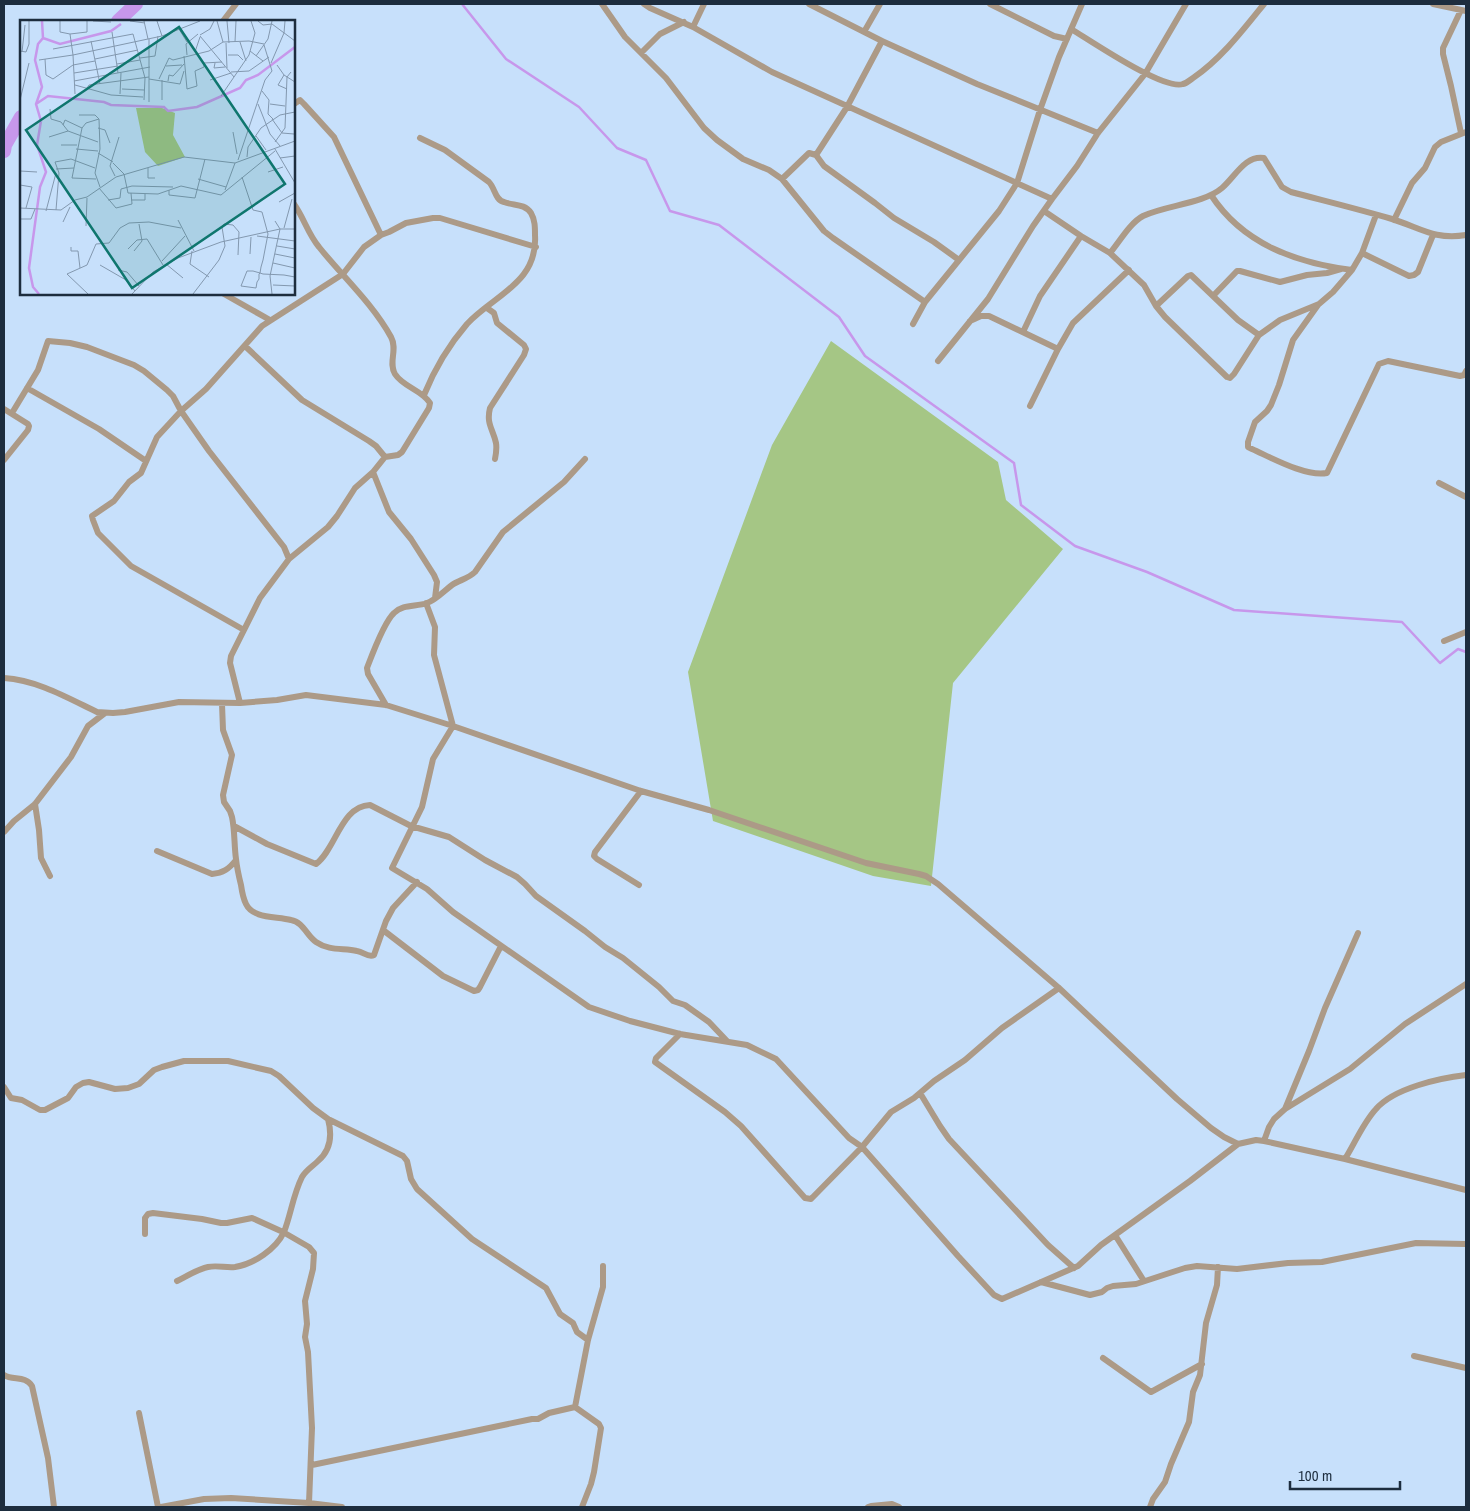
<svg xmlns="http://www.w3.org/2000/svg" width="1470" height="1511" font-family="'Archivo Narrow',sans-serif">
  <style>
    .green { fill: #a5c685 }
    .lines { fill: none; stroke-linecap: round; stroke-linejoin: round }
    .stream { stroke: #c797eb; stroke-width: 2.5 }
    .river { stroke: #c797eb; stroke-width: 14 }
    .street { stroke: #ac9a87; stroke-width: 6 }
    .inset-river { fill: none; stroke: #c797eb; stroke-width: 2.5 }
    .inset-road { fill: none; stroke: #8398af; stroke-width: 1 }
    .view { fill: #0f766e; fill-opacity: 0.15; stroke: #0f766e; stroke-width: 2.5 }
    .inset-edge { fill: none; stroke: #1d2d3e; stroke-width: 2.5 }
  </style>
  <rect width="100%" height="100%" fill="#c7e0fb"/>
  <path class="green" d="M 831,341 L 998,462 L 1006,500 L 1063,549 L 953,683 L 931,886 L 873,876 L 713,821 L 688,672 L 772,445 Z"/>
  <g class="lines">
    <path class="stream" d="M 462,4 L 506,59 L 579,107 L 617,148 L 646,160 L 670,211 L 719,225 L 839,317 L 865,356 L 1014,463 L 1021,505 L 1075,546 L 1147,572 L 1234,610 L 1402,622 L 1440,663 L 1458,649 L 1466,652"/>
    <path class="river" d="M 118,21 L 136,4
      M 4,151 L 5,145 L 21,117"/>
    <path class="street" d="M 602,4 L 625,37 L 666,78 L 704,128 L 717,140 L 743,159 L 769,170 L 782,179 L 824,231 L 833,238 L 925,302
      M 644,4 L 650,8 L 693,27 L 772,72 L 1052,199
      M 809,4 L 882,41 L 977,84 L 1098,133
      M 990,4 L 1054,36 L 1067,39
      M 1433,4 L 1466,11
      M 223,21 L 236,4
      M 693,27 L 704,4
      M 1071,29 C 1091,41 1164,91 1183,84 C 1187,83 1190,80 1193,78 C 1221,59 1243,30 1264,4
      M 864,32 L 880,4
      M 641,53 L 660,34 L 684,22
      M 294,104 L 300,100 L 304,104 L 334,137 L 381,235
      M 1461,133 L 1451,86 L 1443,54 L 1443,48 L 1461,10
      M 420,138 L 445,150 L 489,182 C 495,188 495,200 504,202 C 514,206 524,203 531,213 C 535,220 535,227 535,235 C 538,283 494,295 467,324 C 448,346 435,368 424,395
      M 816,155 L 847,107 L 882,41
      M 782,179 L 809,153 L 816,155 L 824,166 L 875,203 L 894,218 L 934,242 L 959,260
      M 1211,195 C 1243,244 1296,263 1352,270
      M 1044,211 L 1081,236 L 1110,253 L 1144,285 L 1156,306 L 1165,317 L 1227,377 L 1230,378 L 1234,374 L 1259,335 L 1280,320 L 1319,304 L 1333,292 L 1352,270 L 1362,253 L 1376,215
      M 1394,220 L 1412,183 L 1425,168 L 1435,147 L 1441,142 L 1466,132
      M 1110,253 C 1120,241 1130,223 1143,216 C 1166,205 1203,204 1222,188 C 1235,177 1245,155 1264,158 L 1282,187 L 1291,192 C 1325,201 1358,209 1392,219 C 1421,228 1434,240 1466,235
      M 1362,253 L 1409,276 L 1414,275 L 1418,272 L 1433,235
      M 224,294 L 270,320
      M 1213,296 L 1237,271 L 1240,271 L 1280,282 L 1307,275 L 1327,273 L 1341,269
      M 1318,305 L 1293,340 L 1279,385 L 1271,405 L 1267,411 L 1255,422 L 1248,442 L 1248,447 L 1252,449 C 1272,458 1306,477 1327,473 L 1379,364 L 1388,361 L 1460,376 L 1464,375 L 1466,371
      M 1156,306 L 1188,276 L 1191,275 L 1238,320 L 1259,335
      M 487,308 L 494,313 L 497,323 L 524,345 L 526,349 L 524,355 L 490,408 C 486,424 493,429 496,443 C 497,449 496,454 495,459
      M 970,321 L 981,316 L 989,316 L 1058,349
      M 913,324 L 925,302 L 999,211 L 1017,183 L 1040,110 L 1059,57 L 1082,4
      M 1023,332 L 1040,296 L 1081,236
      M 245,346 L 302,400 L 369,441 L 376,446 L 385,457
      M 938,361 L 988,299 L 1033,226 L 1052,199 L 1077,166 L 1098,133 L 1145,74 L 1186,4
      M 27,388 L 99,429 L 146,461
      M 1030,406 L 1058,349 L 1073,323 L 1129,270
      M 4,409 L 28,424 L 29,426 L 28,430 L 4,460
      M 12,413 L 38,370 L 48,341 L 70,343 L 87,347 L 134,365 L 144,371 L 167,390 L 173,396 L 181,411 L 209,451 L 284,547 L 289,559
      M 373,472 L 389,512 L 411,539 L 434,575 L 437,582 L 435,598
      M 1439,483 L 1466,497
      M 426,603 L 435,627 L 434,655 L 453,726 L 433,759 L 422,807 L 392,868 L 427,889 L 453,912 L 589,1007 L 630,1021 L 680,1034 L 747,1045 L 776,1059 L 849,1138 L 862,1147 L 958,1256 L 994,1295 L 1002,1299 L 1078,1266 L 1101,1245 L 1190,1181 L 1238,1144
      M 244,630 L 131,566 L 98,533 L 93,520 L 92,516 L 114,501 L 129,482 L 141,473 L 157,437 L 181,411 L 206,389 L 262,326 L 343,274 L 364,247 L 381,235 L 389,232 L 406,223 L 433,218 L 440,218 L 536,247
      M 1444,641 L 1466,632
      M 4,678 C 37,680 68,698 97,712 L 113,713 L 125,712 L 179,702 L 240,703 L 277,700 L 306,695 L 386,705 L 453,726 L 641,791 L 709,810 L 866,863 L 919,874 L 926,876 L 938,884 L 1059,988 L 1177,1099 L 1211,1128 L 1224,1137 L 1238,1144 L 1256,1140 L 1264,1141 L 1345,1159 L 1466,1190
      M 240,703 L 230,663 L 231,656 L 260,598 L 289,559 L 328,527 L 337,516 L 355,488 L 373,472 L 385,457 L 398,455 L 402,452 L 429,408 L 430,403 C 422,390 403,387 395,374 C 388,362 398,350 391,337 C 372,303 343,277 319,247 C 308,234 304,218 294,204
      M 222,704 L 223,730 L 232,755 L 223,795 L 224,802 L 230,811 L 232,817 C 235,831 234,845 236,859 C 237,868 239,877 241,885 C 242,892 243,898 246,904 C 253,919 277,916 291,920 C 303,922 307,936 316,942 C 329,951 343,948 357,951 C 364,952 368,958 374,955 L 386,921 L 393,908 L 417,882
      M 386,705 L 368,674 L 367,668 C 372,655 384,622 394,613 C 403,604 416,607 427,603 C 436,600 444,591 452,585 C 459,580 468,579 475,572 L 503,532 L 564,482 L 585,459
      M 35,804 L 39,830 L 41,858 L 50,876
      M 234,826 L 267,844 L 316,864 C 336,849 341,806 370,805 L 411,826 L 449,837 L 485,860 L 517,877 L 525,884 L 536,896 L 585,931 L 605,947 L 623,958 L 659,987 L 673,1001 L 685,1005 L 709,1022 L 727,1041
      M 4,832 L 14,821 L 35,804 L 71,757 L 88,726 L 105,713
      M 157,851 L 212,874 C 223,873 229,869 236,860
      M 639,885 L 597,859 L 594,856 L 595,852 L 641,791
      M 383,930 L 443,976 L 474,991 L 478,990 L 480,987 L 501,946
      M 680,1034 L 656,1058 L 655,1062 L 725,1112 L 741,1126 L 805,1198 L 811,1199 L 862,1147 L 891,1112 L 914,1098 L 934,1081 L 965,1060 L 1002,1028 L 1059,988
      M 4,1087 L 11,1098 L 22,1100 L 40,1110 L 45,1110 L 68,1098 L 76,1087 L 83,1083 L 89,1082 L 115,1089 L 128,1088 L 139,1084 L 154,1070 L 162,1067 L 184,1061 L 228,1061 L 271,1071 L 279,1076 L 313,1108 L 328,1119 L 403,1156 L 407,1161 L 411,1179 L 417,1189 L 472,1239 L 546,1288 L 560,1314 L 573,1323 L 577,1332 L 588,1340
      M 920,1093 L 940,1126 L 949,1139 L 1048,1245 L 1074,1268
      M 1285,1109 L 1309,1051 L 1325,1008 L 1358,933
      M 1264,1141 L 1269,1127 L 1274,1119 L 1285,1109 L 1350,1069 L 1405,1024 L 1466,984
      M 1345,1159 C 1355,1143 1363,1123 1376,1109 C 1394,1088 1440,1078 1466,1075
      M 145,1234 L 145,1218 L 148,1214 L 153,1213 L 202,1219 L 221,1223 L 227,1223 L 252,1218 L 283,1232 L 309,1247 L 314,1253 L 313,1269 L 305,1301 L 307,1324 L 305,1337 L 308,1352 L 312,1428 L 309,1503
      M 1115,1235 L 1144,1281
      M 177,1281 C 187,1276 198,1269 208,1267 C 217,1265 226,1268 235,1267 C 254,1264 276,1249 284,1232 C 291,1214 293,1195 302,1177 C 306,1170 313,1166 318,1161 C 331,1150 332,1134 328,1119
      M 1041,1282 L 1090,1295 L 1102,1292 L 1107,1288 L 1113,1286 L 1136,1284 L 1185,1268 L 1197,1266 L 1237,1269 L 1288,1263 L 1322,1262 L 1416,1243 L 1466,1244
      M 1414,1356 L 1466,1368
      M 1103,1358 L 1151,1392 L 1202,1364
      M 4,1375 C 13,1381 25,1375 32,1386 L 48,1458 L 54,1507
      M 575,1407 L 588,1340 L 603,1287 L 603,1266
      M 139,1413 L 158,1507
      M 312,1465 L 532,1419 L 538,1419 L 549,1413 L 575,1407 L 599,1424 L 601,1428 L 594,1472 L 591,1484 L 582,1507
      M 161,1507 L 204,1499 L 231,1498 L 309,1503 L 342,1507
      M 868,1507 L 871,1506 L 892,1504 L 899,1507
      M 1150,1507 L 1153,1499 L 1165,1482 L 1171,1464 L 1189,1422 L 1193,1392 L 1200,1375 L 1206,1323 L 1217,1285 L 1218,1267"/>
  </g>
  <g transform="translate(20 20)">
    <rect width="275" height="275" fill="#c7e0fb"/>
    <path d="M 116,88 L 142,88 L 155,93 L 153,115 L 165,137 L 138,146 L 125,132 Z" fill="#a5c685"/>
    <path class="inset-river" d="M 23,18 L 40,24 L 91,11 L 101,4M 16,84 L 28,76 L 84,82 L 91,85 L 144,87 L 148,91 L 177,87 L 220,68 L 226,60 L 238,55 L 275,27M 21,101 L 16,84 L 22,67 L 15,40 L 18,24 L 23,18 L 22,1M 19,274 L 13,267 L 9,248 L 20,167 L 26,152 L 17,125 L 21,101"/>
    <path class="inset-road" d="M 40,1 L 40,12 L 50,14 L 53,35 L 142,16 L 180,1M 73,1 L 91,2M 110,1 L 125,3M 124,1 L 128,19M 137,1 L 142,16M 197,1 L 203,22M 207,1 L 209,23M 238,1 L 243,5 L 252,4 L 275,21M 159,9 L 167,22M 92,12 L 98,53M 50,14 L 67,12 L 67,1M 180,15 L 190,9 L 194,1M 180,16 L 214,57M 71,21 L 80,64M 215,22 L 216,1M 220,22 L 226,41M 206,23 L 207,48M 33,29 L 113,14 L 125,58 L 124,80M 0,31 L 6,32 L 9,24 L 9,1M 230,31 L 243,41M 2,32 L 5,5M 175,32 L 180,17M 167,35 L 166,24 L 178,14M 208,35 L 218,35 L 223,40M 164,36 L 167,69 L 177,66 L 175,51 L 184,47 L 184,43 L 202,42M 236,36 L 248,19 L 252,1M 120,38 L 135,36 L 138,16M 25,39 L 26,55 L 33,59 L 53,45M 75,39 L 118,30M 19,40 L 53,35 L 55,74M 195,43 L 194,48 L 205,47M 251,43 L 264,13 L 265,1M 97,44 L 120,40M 53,45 L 75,41M 257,45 L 264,55 L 275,62M 146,46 L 162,45M 211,52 L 229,51 L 249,37M 54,53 L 98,46M 264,55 L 258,65 L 267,69M 129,59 L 160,64 L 164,51M 139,59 L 149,38 L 153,40 L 189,31 L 203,22 L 229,21 L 244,24M 190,60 L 211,53M 54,61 L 130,47M 148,61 L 149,55 L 153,56 L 164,44M 55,65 L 91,75 L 123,77M 67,68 L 69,65 L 129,57M 102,69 L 124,70M 242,71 L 249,80 L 248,94 L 253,99M 100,74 L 101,53M 201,76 L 229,35 L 235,13 L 231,1M 0,80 L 9,43M 142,80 L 142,60M 129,82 L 129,19M 238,84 L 250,114 L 260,126M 250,84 L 265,86M 30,89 L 31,99 L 41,102 L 48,111 L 78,122M 59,95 L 75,95 L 79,99M 79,99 L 80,129 L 75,153 L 80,167M 252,99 L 262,113 L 274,114M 43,105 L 45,100 L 62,108M 78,108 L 85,110 L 90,123M 213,112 L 217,134M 236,116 L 246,130M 29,117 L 48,111M 255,122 L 265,108 L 267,57 L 271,52M 41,125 L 57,125M 56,129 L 78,131M 255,129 L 275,163M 78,133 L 93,142M 227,137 L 228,127 L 241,108 L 260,95 L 275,92M 260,138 L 275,136M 218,140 L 245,60 L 252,51 L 244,25M 93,143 L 104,154 L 108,173 L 138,174 L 161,166 L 201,175 L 255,131M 128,148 L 128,158 L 135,158M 36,149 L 54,148M 0,151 L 17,152M 248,152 L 263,147M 95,156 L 90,146 L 99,117M 222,157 L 233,190 L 242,192 L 248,214 L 243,240 L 241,247 L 240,253 L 239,254 L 239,259 L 237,262 L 236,268 L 221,266 L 227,251 L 233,251 L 240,253 L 243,254 L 264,255 L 275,257M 76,159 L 52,158 L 62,108 L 66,103 L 79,99M 178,159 L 206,167M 0,165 L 12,167 L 6,188M 79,168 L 96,188 L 112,184 L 111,173M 149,170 L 149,175 L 175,178 L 185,139M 205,170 L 215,143M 88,180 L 100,178 L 101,169 L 112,166 L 153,167M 111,180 L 125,180 L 125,174M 259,182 L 275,173M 0,188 L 41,190 L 55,180 L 67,177 L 96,157 L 164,137 L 215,143 L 275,121M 36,190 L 39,153 L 35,142 L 51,139 L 75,148M 26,191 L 36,153M 0,199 L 11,199 L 15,189M 158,200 L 174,231M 43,202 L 50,187M 66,206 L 67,178M 264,208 L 272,179M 237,216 L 275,221M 257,226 L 275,229M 51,227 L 51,231 L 58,231 L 60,248M 108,229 L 117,220 L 127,219 L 143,245M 114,231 L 122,221 L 119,204M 172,231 L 170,244 L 189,257M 230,234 L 231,217M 255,234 L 275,238M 142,241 L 165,216M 253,243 L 275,248M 146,244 L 163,258M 80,245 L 106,260 L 115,271M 98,250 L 107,252 L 119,266M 253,265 L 275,266M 68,274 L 47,254 L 67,245 L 76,224 L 89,223 L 100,208 L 109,203 L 129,202 L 161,208M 112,274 L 133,252 L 158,238 L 201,222 L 260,209 L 255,201M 173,274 L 199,240 L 205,226 L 202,207 L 204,204 L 213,205 L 219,212 L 218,235M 252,274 L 250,256 L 260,209 L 275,209"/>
    <path class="view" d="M 159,7 L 265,164 L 112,268 L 6,110 Z"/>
    <rect width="275" height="275" class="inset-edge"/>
  </g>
  <rect width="1470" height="1511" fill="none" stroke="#1d2d3e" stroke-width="10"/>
  <path d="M1290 1481v8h110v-8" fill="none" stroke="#1d2d3e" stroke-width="2.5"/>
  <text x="1298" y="1481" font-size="15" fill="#1d2d3e" stroke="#c7e0fb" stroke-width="4" paint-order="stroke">100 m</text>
</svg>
